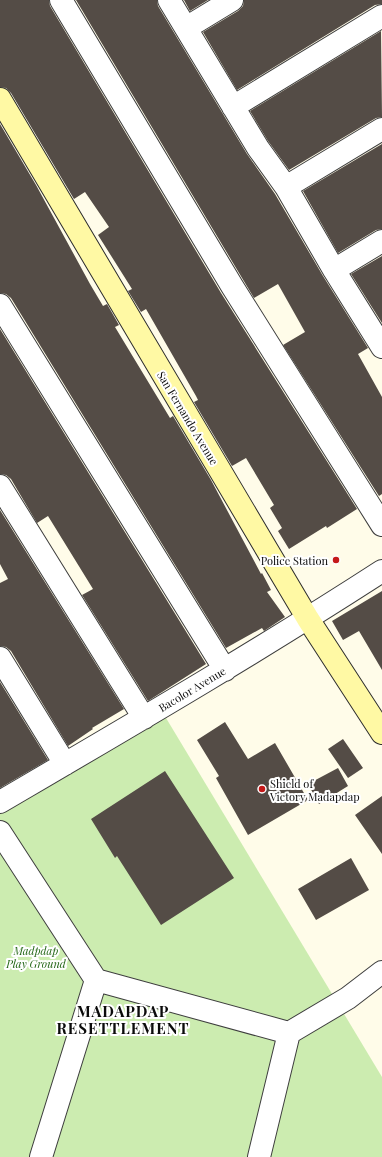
<svg xmlns="http://www.w3.org/2000/svg" width="382" height="1157" font-family="'Playfair Display',serif">
  <style>
    .grass { fill: #ccecb0 }
    .building { fill: #544c46 }
    .lines { fill: none; stroke-linecap: round; stroke-linejoin: round }
    .street-casing { stroke: #3e3e3e; stroke-width: 24 }
    .secondary-casing { stroke: #2d2d2d; stroke-width: 24 }
    .street { stroke: #fff; stroke-width: 22 }
    .secondary { stroke: #fff9a4; stroke-width: 22 }
    .poi-dot { fill: #c51919; stroke: #fff; stroke-width: 1.5 }
    .labels { text-anchor: middle; dominant-baseline: central; stroke-width: 4; stroke-linejoin: round; paint-order: stroke }
    .street-label { font-size: 11px; fill: #0b0b0b; stroke: #fff }
    .poi-label { font-size: 11px; fill: #0b0b0b; stroke: #fff; text-anchor: end }
    .park-label { font-size: 11px; font-style: italic; fill: #246717; stroke: #fff }
    .district-label { font-size: 15px; font-weight: bold; letter-spacing: 1px; fill: #0b0b0b; stroke: #fff }
  </style>
  <rect width="100%" height="100%" fill="#fffce9"/>
  <path class="grass" d="M 160,708 L 382,1077 L 382,1157 L 0,1157 L 0,806 Z"/>
  <path class="building" d="M 0,0 L 49,0 L 50,6 L 221,293 L 357,509 L 327,528 L 326,526 L 289,549 L 278,531 L 282,528 L 270,508 L 274,505 L 246,458 L 232,466 L 194,402 L 198,400 L 196,396 L 146,309 L 141,312 L 128,291 L 132,289 L 98,235 L 109,227 L 85,192 L 74,199 L 11,93 L 6,88 L 0,87 Z
    M 76,0 L 157,0 L 158,6 L 247,154 L 275,194 L 323,276 L 368,348 L 358,354 L 382,397 L 382,494 L 379,496 L 283,345 L 305,332 L 278,284 L 254,298 Z
    M 184,0 L 208,0 L 190,11 Z
    M 244,0 L 382,0 L 382,4 L 375,5 L 237,90 L 203,32 L 238,11 L 243,6 Z
    M 381,31 L 382,117 L 376,118 L 289,170 L 268,141 L 250,111 Z
    M 0,124 L 36,185 L 90,284 L 103,306 L 107,304 L 119,325 L 115,327 L 170,418 L 173,416 L 211,480 L 261,574 L 262,573 L 271,590 L 267,592 L 285,617 L 264,631 L 262,628 L 226,648 L 11,298 L 6,294 L 0,293 Z
    M 382,144 L 382,229 L 376,230 L 338,253 L 303,191 Z
    M 382,256 L 382,323 L 351,274 Z
    M 0,329 L 206,664 L 148,701 L 82,595 L 93,589 L 48,516 L 37,523 L 11,479 L 6,475 L 0,474 Z
    M 0,510 L 124,709 L 92,728 L 93,729 L 68,746 L 11,651 L 6,647 L 0,646 L 0,583 L 8,579 L 0,564 Z
    M 382,591 L 382,670 L 359,631 L 343,640 L 332,621 Z
    M 0,682 L 48,760 L 0,788 Z
    M 225,722 L 248,759 L 275,743 L 308,800 L 248,835 L 216,778 L 219,776 L 197,740 Z
    M 343,739 L 363,768 L 348,778 L 328,749 Z
    M 338,768 L 348,786 L 319,804 L 308,784 Z
    M 165,771 L 234,878 L 161,925 L 117,856 L 115,858 L 91,819 Z
    M 382,796 L 382,854 L 355,815 Z
    M 351,858 L 369,890 L 316,920 L 298,889 Z"/>
  <g class="lines">
    <g class="street-casing">
      <path id="street" d="M 61,0 L 232,286 L 382,525
        M 169,0 L 258,148 L 286,187 L 334,270 L 382,347
        M 186,28 L 232,0
        M 233,107 L 382,16
        M 286,187 L 382,129
        M 334,270 L 382,241
        M 0,305 L 225,670
        M 0,486 L 144,718
        M 0,658 L 65,764
        M 0,802 C 128,727 257,652 382,571
        M 0,832 L 96,980 L 289,1033 L 259,1157
        M 289,1033 L 348,998 L 382,972
        M 41,1157 L 96,980"/>
    </g>
    <g class="secondary-casing">
      <path id="secondary" d="M 0,99 L 308,619 L 382,733"/>
    </g>
    <use href="#street" class="street"/>
    <use href="#secondary" class="secondary"/>
  </g>
  <g class="poi-dot">
    <circle cx="336" cy="560" r="4"/>
    <circle cx="262" cy="789" r="4"/>
  </g>
  <g class="labels">
    <g class="street-label">
      <text transform="translate(188 418) rotate(59)">San Fernando Avenue</text>
      <text transform="translate(192 689) rotate(-31)">Bacolor Avenue</text>
    </g>
    <g class="poi-label">
      <text x="328" y="560">Police Station</text>
      <text x="270" y="783" text-anchor="start">Shield of<tspan x="270" dy="13">Victory Madapdap</tspan></text>
    </g>
    <g class="park-label">
      <text x="36" y="950">Madpdap<tspan x="36" dy="13">Play Ground</tspan></text>
    </g>
    <g class="district-label">
      <text x="123" y="1011">MADAPDAP<tspan x="123" dy="17">RESETTLEMENT</tspan></text>
    </g>
  </g>
</svg>
